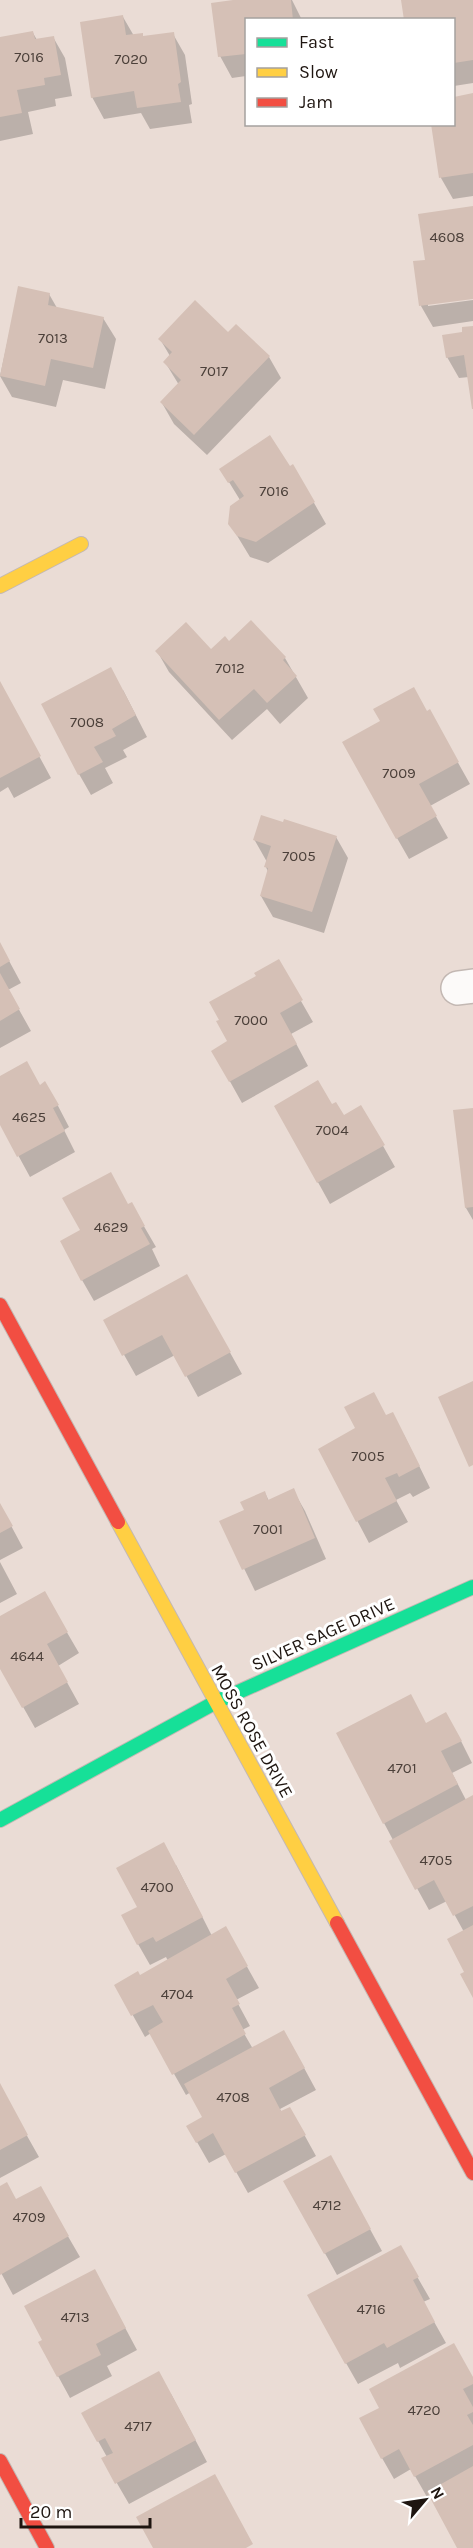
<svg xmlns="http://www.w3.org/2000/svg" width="473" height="2548" font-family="Karla,sans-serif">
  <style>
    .shadow { fill: #0003 }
    .building { fill: #d5c0b6 }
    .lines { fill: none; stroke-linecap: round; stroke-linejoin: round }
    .street-casing { stroke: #c3b8b3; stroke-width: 36 }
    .fast-casing { stroke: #c3b8b3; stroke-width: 16 }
    .slow-casing { stroke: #c3b8b3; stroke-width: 16 }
    .jam-casing { stroke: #c3b8b3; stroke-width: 16 }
    .street { stroke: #fcfaf9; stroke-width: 33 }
    .fast { stroke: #16e098; stroke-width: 14 }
    .slow { stroke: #ffcf43; stroke-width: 14 }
    .jam { stroke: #f24e42; stroke-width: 14 }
    .labels { text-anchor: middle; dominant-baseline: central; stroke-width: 6; stroke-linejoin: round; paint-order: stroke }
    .number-label { font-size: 15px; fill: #4c403a }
    .street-label { font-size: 18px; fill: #1e1510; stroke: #fff }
  </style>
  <rect width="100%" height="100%" fill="#eadcd5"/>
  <path class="shadow" d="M 244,0 L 292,0 L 302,20 L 246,20 L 246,76 L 232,78 L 220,56 Z
    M 403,0 L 473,0 L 473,83 L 454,86 L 454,20 Z
    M 123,17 L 134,36 L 142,34 L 144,38 L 173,34 L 185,55 L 192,104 L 189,105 L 192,123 L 150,129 L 141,113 L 104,119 L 92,97 Z
    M 33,33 L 37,40 L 53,37 L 65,58 L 72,96 L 55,99 L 56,106 L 28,112 L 33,134 L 0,141 L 0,39 Z
    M 473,95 L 473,196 L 453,199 L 441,178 L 433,124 L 454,124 L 454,98 Z
    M 473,208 L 473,297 L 428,303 L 428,306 L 473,300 L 473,321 L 433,327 L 421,306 L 426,261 Z
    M 19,288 L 49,294 L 57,308 L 103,318 L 116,339 L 105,389 L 63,380 L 56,407 L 12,397 L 0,376 Z
    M 473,328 L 473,409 L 469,377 L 459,378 L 447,357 L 463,334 Z
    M 228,334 L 269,357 L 281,378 L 207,455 L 174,424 L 162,403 L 179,385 L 165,362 L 170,356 L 160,339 Z
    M 293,466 L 326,524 L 268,563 L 250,557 L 230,524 L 240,500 L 221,469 Z
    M 229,643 L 285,658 L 308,698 L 280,724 L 267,709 L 232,740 L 169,672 L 157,651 L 211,651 Z
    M 0,684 L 51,778 L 14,798 L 8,787 L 0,792 Z
    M 123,690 L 147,737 L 123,750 L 127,757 L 105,768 L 113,783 L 91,795 L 79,774 Z
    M 429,711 L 470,784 L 430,806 L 448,838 L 409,859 L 397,838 Z
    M 336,837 L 348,858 L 324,933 L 273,917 L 261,896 L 268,872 L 266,867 L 267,862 L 254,839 Z
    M 0,944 L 21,983 L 8,990 L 31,1031 L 0,1048 Z
    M 278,961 L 313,1022 L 291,1034 L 308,1066 L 242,1103 L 213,1051 L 229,1042 L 258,977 Z
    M 0,1078 L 40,1086 L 57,1104 L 69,1127 L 64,1130 L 75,1152 L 30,1177 L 0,1122 Z
    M 276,1106 L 331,1106 L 343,1117 L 361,1107 L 395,1167 L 330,1204 Z
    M 473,1109 L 473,1220 L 466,1208 Z
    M 131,1204 L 156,1247 L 152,1249 L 160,1266 L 94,1301 L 82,1280 Z
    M 199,1297 L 242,1374 L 198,1397 L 175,1355 L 136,1376 L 105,1321 Z
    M 386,1416 L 404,1435 L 430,1488 L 413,1497 L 410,1493 L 396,1500 L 408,1522 L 369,1543 L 320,1450 Z
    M 293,1490 L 305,1511 L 326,1559 L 255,1591 L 221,1521 L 246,1510 L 265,1493 L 269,1501 Z
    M 0,1505 L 23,1548 L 0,1560 Z
    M 0,1562 L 17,1594 L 0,1603 Z
    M 44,1593 L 79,1653 L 58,1666 L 79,1704 L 35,1728 L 0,1666 L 0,1618 Z
    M 426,1724 L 458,1735 L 472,1763 L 452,1773 L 466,1800 L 473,1796 L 473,1995 L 466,1972 L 464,1932 L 447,1901 L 429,1910 L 391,1841 L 393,1840 L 384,1823 Z
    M 176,1865 L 212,1936 L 226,1929 L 259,1988 L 236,2000 L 250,2026 L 242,2030 L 253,2049 L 296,2053 L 316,2090 L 280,2109 L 282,2113 L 290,2109 L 316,2156 L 248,2193 L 226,2154 L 209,2163 L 197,2142 L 204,2118 L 191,2092 L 186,2095 L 151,2033 L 145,2037 L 116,1985 L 139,1977 L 168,1961 L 166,1957 L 150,1965 L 138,1944 L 139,1908 Z
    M 0,2088 L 39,2157 L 0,2178 Z
    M 342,2178 L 382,2251 L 337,2275 L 285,2181 Z
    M 0,2187 L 16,2201 L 40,2188 L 80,2257 L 13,2295 L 0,2271 Z
    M 400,2247 L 430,2299 L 423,2302 L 446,2343 L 400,2368 L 398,2363 L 358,2384 L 346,2363 Z
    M 106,2292 L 137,2350 L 107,2366 L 112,2376 L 70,2398 L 40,2343 Z
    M 473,2379 L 473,2548 L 459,2548 L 430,2495 L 427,2497 L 411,2469 L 394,2479 L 382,2458 Z
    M 171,2394 L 207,2462 L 129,2504 L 103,2459 L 107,2457 L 83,2414 Z"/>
  <path class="building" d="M 233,0 L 291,0 L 293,20 L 246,20 L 246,54 L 218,57 L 211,3 Z
    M 401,0 L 473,0 L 473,60 L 454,63 L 454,20 L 404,20 Z
    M 123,15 L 126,35 L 143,33 L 143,36 L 174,32 L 181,82 L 178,84 L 181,102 L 137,108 L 134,91 L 91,98 L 80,22 Z
    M 33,31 L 35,39 L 54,36 L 61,75 L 44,78 L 45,85 L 17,90 L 22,113 L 0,117 L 0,37 Z
    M 473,93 L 473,173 L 439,178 L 431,124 L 454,124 L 454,97 Z
    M 473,206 L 473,299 L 419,306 L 413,261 L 425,260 L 418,214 Z
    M 18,286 L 50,293 L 48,305 L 104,317 L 93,368 L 51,359 L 45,386 L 0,376 Z
    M 195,300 L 228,332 L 236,324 L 270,356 L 194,435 L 160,402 L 181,380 L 163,362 L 172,352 L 158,339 Z
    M 473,326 L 473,409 L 472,409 L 464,355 L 446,358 L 442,335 L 462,332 L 462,327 Z
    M 270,435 L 290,466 L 293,464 L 315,502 L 256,542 L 237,536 L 228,524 L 230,506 L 244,496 L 233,480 L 228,483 L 219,469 Z
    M 251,620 L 286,657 L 283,660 L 297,676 L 267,703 L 254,689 L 219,720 L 155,651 L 186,622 L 211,649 L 225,636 L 229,641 Z
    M 111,667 L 136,715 L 112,729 L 116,736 L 94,747 L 103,762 L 78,775 L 41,704 Z
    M 0,681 L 41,756 L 0,778 Z
    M 414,687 L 427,711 L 430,709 L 459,762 L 419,784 L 437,816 L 396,839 L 342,742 L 380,721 L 373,709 Z
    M 261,815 L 283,822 L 284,819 L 337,836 L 312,912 L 260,896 L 268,868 L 264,867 L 271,846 L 253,840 Z
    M 0,942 L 10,961 L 0,967 Z
    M 279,959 L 303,1000 L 280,1013 L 297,1044 L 229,1082 L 211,1051 L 227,1041 L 216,1021 L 219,1020 L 209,1002 L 256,976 L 254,973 Z
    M 0,973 L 20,1009 L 0,1021 Z
    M 27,1061 L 40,1085 L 45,1081 L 59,1105 L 53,1108 L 65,1131 L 17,1157 L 0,1125 L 0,1076 Z
    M 318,1080 L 332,1104 L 336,1102 L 344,1115 L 361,1105 L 385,1145 L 317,1183 L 274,1106 Z
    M 473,1108 L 473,1207 L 465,1208 L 453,1110 Z
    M 111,1172 L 128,1204 L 132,1202 L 145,1226 L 141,1228 L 150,1244 L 81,1281 L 60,1241 L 80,1230 L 62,1198 Z
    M 187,1274 L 231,1352 L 185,1377 L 162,1335 L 122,1356 L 103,1320 Z
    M 473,1381 L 473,1465 L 469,1467 L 438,1397 Z
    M 374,1392 L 386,1415 L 393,1412 L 420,1466 L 399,1477 L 397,1473 L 385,1478 L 397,1501 L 356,1522 L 318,1449 L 355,1428 L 344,1407 Z
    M 294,1488 L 315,1538 L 242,1570 L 219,1521 L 244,1510 L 240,1502 L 265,1491 L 268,1500 Z
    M 0,1503 L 13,1526 L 0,1533 Z
    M 45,1591 L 68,1632 L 47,1644 L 68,1682 L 22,1708 L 0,1669 L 0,1616 Z
    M 411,1694 L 426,1723 L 446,1712 L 462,1741 L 441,1751 L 458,1784 L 383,1824 L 336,1733 Z
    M 473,1795 L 473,1906 L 453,1916 L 434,1880 L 415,1890 L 389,1841 Z
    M 164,1842 L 203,1917 L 156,1942 L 153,1937 L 137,1945 L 121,1915 L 137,1907 L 116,1868 Z
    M 473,1925 L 473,1998 L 460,1974 L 464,1972 L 447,1939 Z
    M 226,1926 L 248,1966 L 226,1979 L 240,2004 L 232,2008 L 246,2034 L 172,2075 L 148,2031 L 163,2022 L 153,2005 L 131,2016 L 114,1985 L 138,1971 L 140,1975 Z
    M 284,2030 L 305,2068 L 269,2088 L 281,2111 L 290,2107 L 306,2135 L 235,2173 L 213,2133 L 196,2143 L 186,2126 L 202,2117 L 184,2084 Z
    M 0,2083 L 28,2135 L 0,2150 Z
    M 331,2155 L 371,2229 L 324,2254 L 283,2181 Z
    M 7,2182 L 16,2199 L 41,2186 L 69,2236 L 0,2275 L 0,2186 Z
    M 401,2245 L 419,2277 L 413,2280 L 435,2322 L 387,2348 L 384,2343 L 345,2364 L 307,2295 Z
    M 95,2269 L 126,2328 L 96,2344 L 101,2355 L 57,2377 L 38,2342 L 42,2340 L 24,2306 Z
    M 454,2343 L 473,2377 L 473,2384 L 463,2389 L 473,2407 L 473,2412 L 467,2415 L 473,2425 L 473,2445 L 414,2477 L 399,2449 L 381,2459 L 359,2418 L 379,2408 L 369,2389 Z
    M 159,2371 L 196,2440 L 115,2484 L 101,2458 L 113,2453 L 105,2438 L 97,2442 L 81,2413 Z
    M 473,2466 L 473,2548 L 457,2548 L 427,2492 Z
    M 215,2474 L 253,2544 L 246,2548 L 153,2548 L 136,2517 Z"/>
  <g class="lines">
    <g class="street-casing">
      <path id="street" d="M 458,988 L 473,986"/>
    </g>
    <g class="fast-casing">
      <path id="fast" d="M 0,1820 L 216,1702 L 473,1587"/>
    </g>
    <g class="slow-casing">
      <path id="slow" d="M 0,586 L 81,544
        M 118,1522 L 337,1923"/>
    </g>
    <g class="jam-casing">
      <path id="jam" d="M 0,1305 L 118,1522
        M 337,1923 L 473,2173
        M 0,2461 L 47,2548"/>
    </g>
    <use href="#street" class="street"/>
    <use href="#fast" class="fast"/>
    <use href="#slow" class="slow"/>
    <use href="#jam" class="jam"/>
  </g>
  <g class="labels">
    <g class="number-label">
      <text x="29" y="57">7016</text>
      <text x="131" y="59">7020</text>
      <text x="447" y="237">4608</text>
      <text x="53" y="338">7013</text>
      <text x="214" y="371">7017</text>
      <text x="274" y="491">7016</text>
      <text x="230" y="668">7012</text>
      <text x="87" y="722">7008</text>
      <text x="399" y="773">7009</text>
      <text x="299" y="856">7005</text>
      <text x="251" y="1020">7000</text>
      <text x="29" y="1117">4625</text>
      <text x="332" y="1130">7004</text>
      <text x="111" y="1227">4629</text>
      <text x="368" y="1456">7005</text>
      <text x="268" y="1529">7001</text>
      <text x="27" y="1656">4644</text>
      <text x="402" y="1768">4701</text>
      <text x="436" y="1860">4705</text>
      <text x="157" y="1887">4700</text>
      <text x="177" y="1994">4704</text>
      <text x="233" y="2097">4708</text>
      <text x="327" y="2205">4712</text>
      <text x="29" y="2217">4709</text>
      <text x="371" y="2309">4716</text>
      <text x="75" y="2317">4713</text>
      <text x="424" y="2410">4720</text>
      <text x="138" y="2426">4717</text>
    </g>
    <g class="street-label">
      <text transform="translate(323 1634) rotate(-24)">SILVER SAGE DRIVE</text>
      <text transform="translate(252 1731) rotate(61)">MOSS ROSE DRIVE</text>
    </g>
  </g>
  <rect x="245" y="18" width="210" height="108" fill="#ffffff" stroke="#a5a19f" stroke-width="1.5"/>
  <rect x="257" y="38" width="30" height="9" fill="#16e098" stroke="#a5a19f" stroke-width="1.5"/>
  <text x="299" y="48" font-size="18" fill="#1e1510">Fast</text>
  <rect x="257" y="68" width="30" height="9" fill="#ffcf43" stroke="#a5a19f" stroke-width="1.5"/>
  <text x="299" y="78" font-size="18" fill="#1e1510">Slow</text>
  <rect x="257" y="98" width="30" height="9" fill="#f24e42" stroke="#a5a19f" stroke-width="1.5"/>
  <text x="299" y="108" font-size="18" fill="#1e1510">Jam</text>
  <g transform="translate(425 2500) rotate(61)" stroke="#ffffff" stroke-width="4.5" paint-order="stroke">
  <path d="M0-4.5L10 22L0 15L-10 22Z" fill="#1e1510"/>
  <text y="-9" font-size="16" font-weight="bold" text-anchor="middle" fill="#1e1510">N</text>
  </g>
  <path d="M21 2518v9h129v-9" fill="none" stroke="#1e1510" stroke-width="3"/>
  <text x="30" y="2518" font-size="18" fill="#1e1510" stroke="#ffffff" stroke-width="4.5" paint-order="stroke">20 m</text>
</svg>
